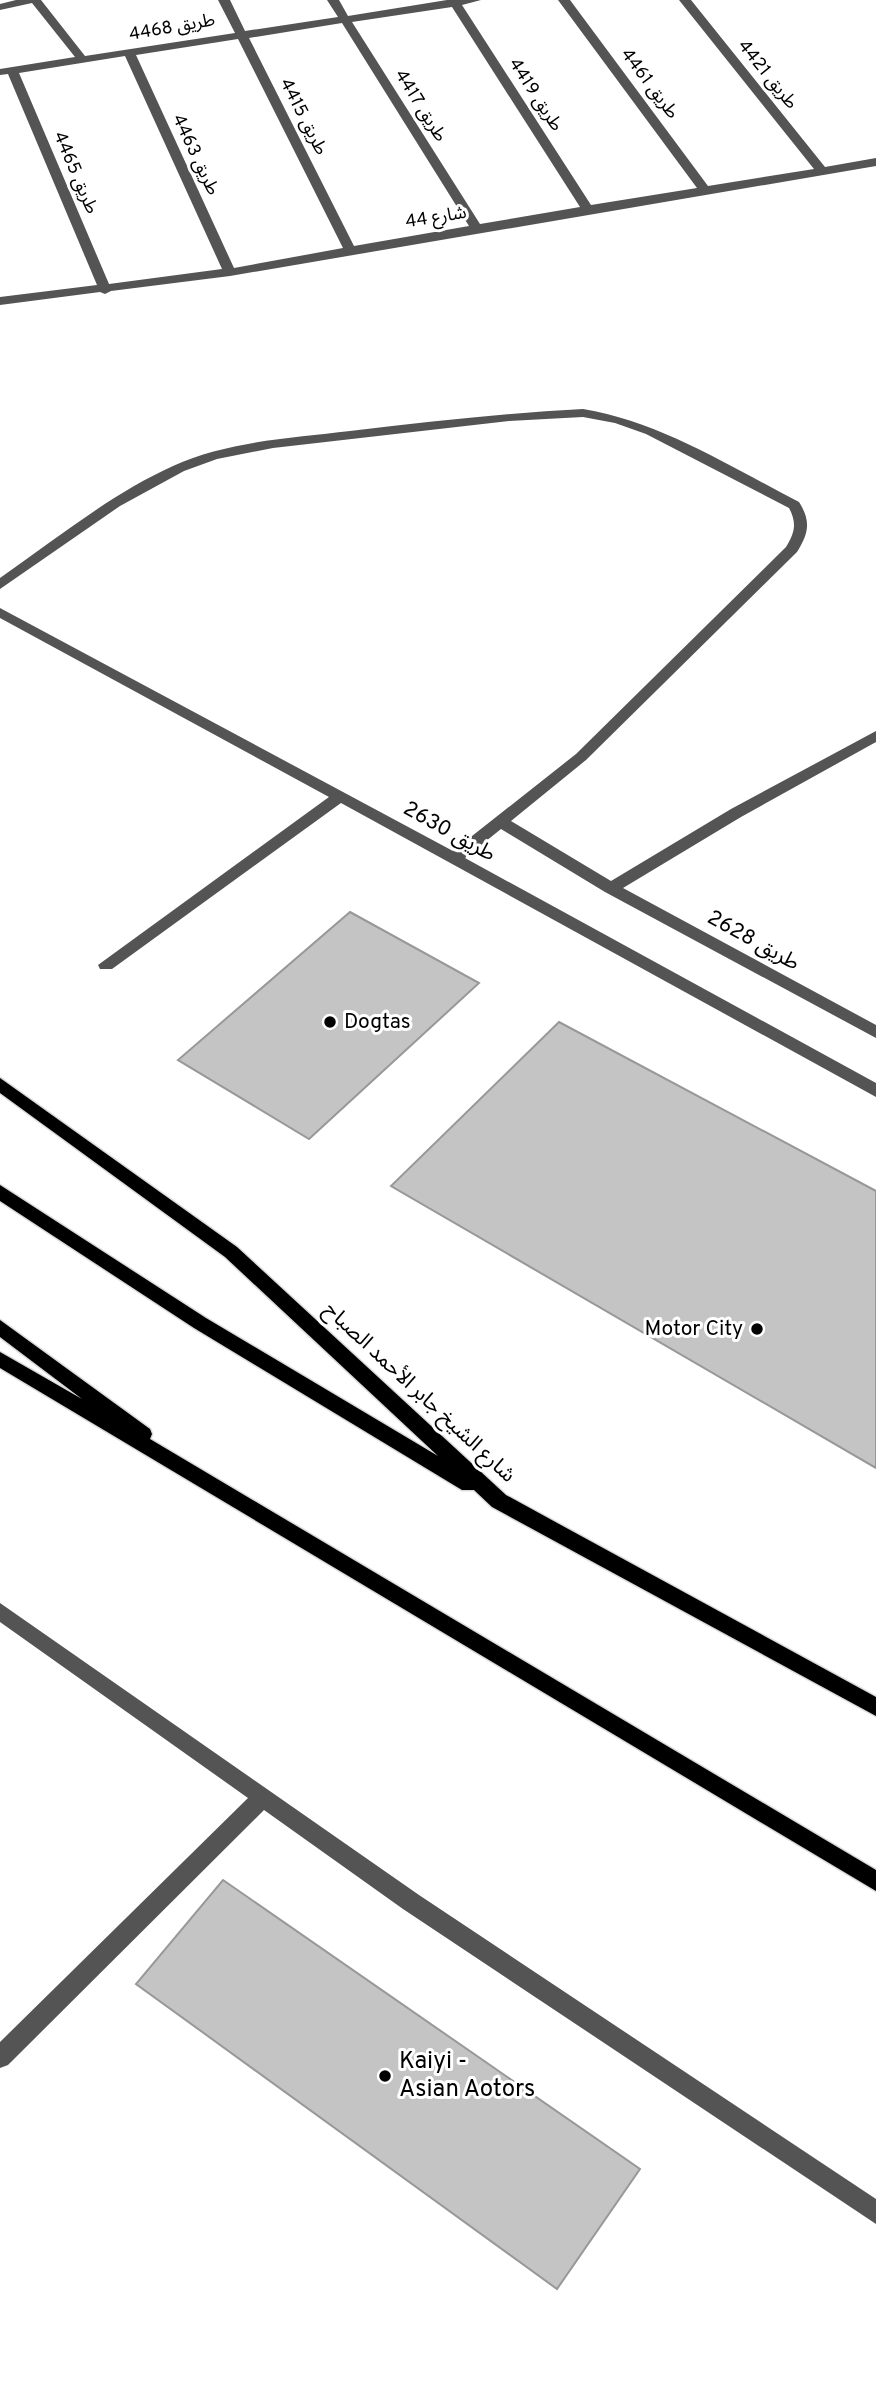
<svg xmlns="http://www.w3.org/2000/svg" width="876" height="2383" font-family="Overpass,'Noto Sans Arabic',sans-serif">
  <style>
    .building { fill: #c4c4c4; stroke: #989898; stroke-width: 2 }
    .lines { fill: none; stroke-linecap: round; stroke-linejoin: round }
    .major-casing { stroke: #dbdbdb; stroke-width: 3 }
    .minor { fill: #545454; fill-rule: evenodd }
    .major { fill: #000; fill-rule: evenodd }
    .poi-dot { fill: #000; stroke: #fff; stroke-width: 2.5 }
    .labels { text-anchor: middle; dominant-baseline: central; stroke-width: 6; stroke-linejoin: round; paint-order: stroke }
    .far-street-label { font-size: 18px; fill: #000; stroke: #fff }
    .street-label { font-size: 21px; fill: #000; stroke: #fff }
    .poi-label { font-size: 21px; fill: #000; stroke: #fff; text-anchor: start }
    .near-poi-label { font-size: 24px; fill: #000; stroke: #fff; text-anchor: start }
  </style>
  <rect width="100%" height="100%" fill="#fff"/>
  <path class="building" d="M 350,912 L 479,983 L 309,1139 L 178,1060 Z
    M 559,1022 L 876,1191 L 876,1468 L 391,1186 Z
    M 223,1880 L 640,2169 L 557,2289 L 136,1984 Z"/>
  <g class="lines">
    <g class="major-casing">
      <path id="major" d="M 0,1078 L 237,1247 L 506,1495 L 876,1697 L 876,1716 L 492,1507 L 474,1490 L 462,1490 L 194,1328 L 0,1201 L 0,1185 L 206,1318 L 438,1456 L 225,1257 L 0,1093 Z
        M 0,1320 L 150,1429 L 152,1434 L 150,1439 L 876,1870 L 876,1891 L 0,1368 L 0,1352 L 82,1399 L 0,1337 Z"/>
    </g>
    <path class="minor" d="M 16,0 L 41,0 L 85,56 L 235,33 L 218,0 L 230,0 L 245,31 L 338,17 L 327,0 L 339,0 L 348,16 L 447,0 L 481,0 L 462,5 L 591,205 L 697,188 L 558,0 L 570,0 L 708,186 L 814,169 L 679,0 L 691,0 L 825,167 L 876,158 L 876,166 L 230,276 L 111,291 L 105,294 L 100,292 L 0,305 L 0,297 L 97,285 L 8,74 L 0,75 L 0,69 L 75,57 L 32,3 L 0,10 L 0,4 ZM 452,7 L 580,207 L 480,224 L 352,22 ZM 342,23 L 469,226 L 354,246 L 249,38 ZM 238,39 L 343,248 L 234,268 L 136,55 ZM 125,56 L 222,269 L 109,284 L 19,73 Z
      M 583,409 C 661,422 729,466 799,502 C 811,521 809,533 797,552 L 586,760 L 511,821 L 611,881 L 731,809 L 876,731 L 876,742 L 741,817 L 623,888 L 876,1025 L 876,1038 L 605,892 L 501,829 L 465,858 L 876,1083 L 876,1097 L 341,803 L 112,969 L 100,969 L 98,965 L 329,797 L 0,618 L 0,608 L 453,851 L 576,754 L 786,547 C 795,532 797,523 789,508 L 646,434 L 615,423 L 583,417 L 509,421 L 273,448 L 217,459 L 184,471 L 120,506 L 0,589 L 0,578 C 56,539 111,494 173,466 C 228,441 292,438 350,431 C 428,422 505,413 583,409 Z
      M 0,1603 L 419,1895 L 876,2199 L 876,2224 L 403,1909 L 264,1810 L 8,2065 L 0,2068 L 0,2042 L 248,1798 L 0,1622 Z"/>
    <use href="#major" class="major"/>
  </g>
  <g class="poi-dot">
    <circle cx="330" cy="1022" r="7"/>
    <circle cx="757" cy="1329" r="7"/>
    <circle cx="385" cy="2076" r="7"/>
  </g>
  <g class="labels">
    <g class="far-street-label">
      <text transform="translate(172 28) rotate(-10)">طريق 4468</text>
      <text transform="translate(767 75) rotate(51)">طريق 4421</text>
      <text transform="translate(649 84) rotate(53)">طريق 4461</text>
      <text transform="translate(535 95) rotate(57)">طريق 4419</text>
      <text transform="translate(420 106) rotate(58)">طريق 4417</text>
      <text transform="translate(303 117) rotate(63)">طريق 4415</text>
      <text transform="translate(195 155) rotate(65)">طريق 4463</text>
      <text transform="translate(75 173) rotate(67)">طريق 4465</text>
      <text transform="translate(436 218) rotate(-9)">شارع 44</text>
    </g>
    <g class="street-label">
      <text transform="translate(449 832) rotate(29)">طريق 2630</text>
      <text transform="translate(753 941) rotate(29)">طريق 2628</text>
      <text transform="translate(419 1393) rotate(43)">شارع الشيخ جابر الأحمد الصباح</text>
    </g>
    <g class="poi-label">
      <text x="344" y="1022">Dogtas</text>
      <text x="743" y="1329" text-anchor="end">Motor City</text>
    </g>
    <g class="near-poi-label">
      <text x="399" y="2062">Kaiyi -<tspan x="399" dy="28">Asian Aotors</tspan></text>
    </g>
  </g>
</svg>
